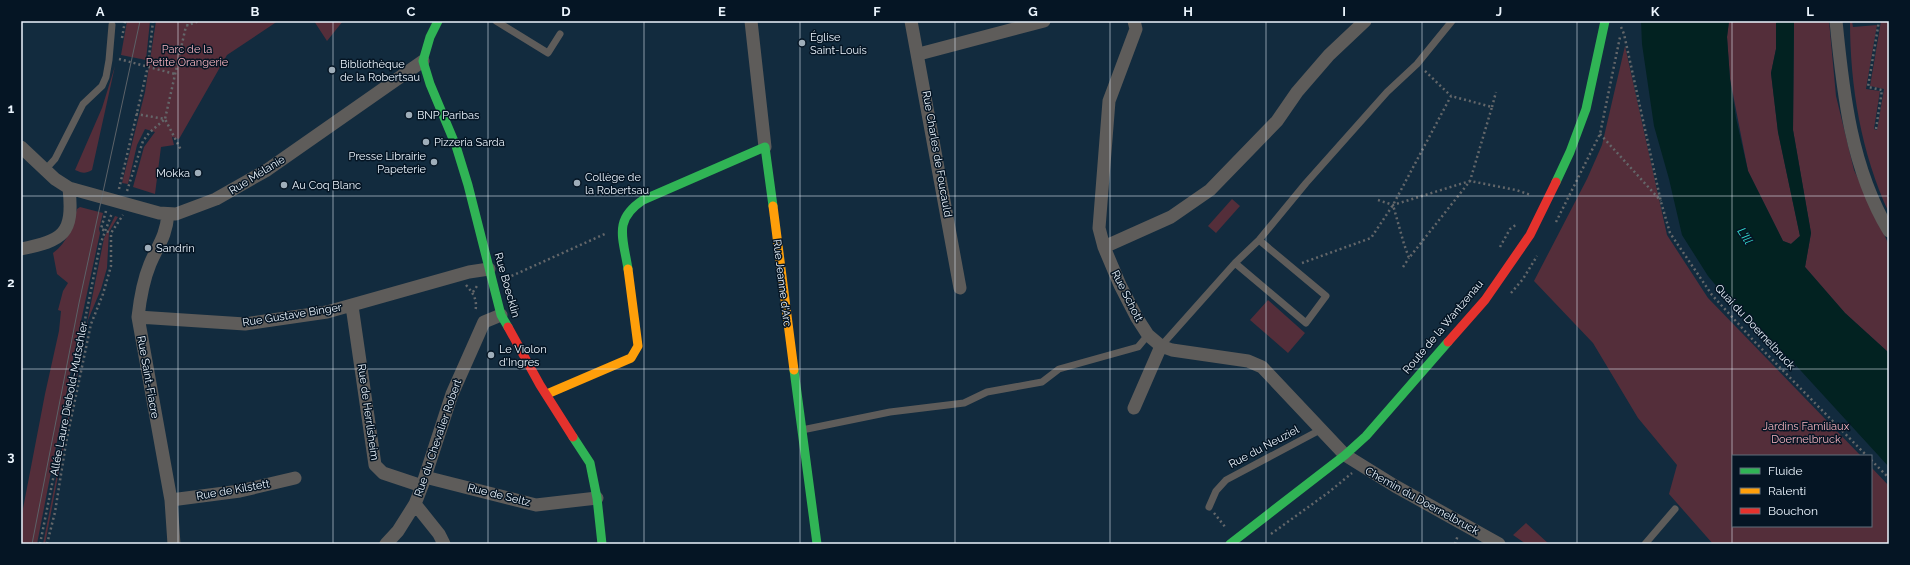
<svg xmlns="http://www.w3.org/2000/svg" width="1910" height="565" font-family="Raleway,sans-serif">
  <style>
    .green { fill: #542e3a }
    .water { fill: #022221 }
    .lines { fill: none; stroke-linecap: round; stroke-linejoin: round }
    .path { stroke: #64676a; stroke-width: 2.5; stroke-dasharray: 2 3; stroke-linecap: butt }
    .lane { stroke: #5e5c5a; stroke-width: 7 }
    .street { stroke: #5e5c5a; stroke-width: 13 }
    .fast { stroke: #30b455; stroke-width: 9 }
    .slow { stroke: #ff9f0a; stroke-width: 9 }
    .jam { stroke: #e5322d; stroke-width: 9 }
    .tram { stroke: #5c6268; stroke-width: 1 }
    .grid { fill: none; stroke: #ebf4fd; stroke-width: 1; stroke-opacity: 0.55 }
    .poi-dot { fill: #9faeba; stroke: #051524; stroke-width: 1.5 }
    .labels { text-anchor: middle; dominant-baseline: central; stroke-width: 3; stroke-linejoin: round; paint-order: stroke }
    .poi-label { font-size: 11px; fill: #ebf4fd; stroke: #051524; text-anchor: start }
    .park-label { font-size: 11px; fill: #f4b1bd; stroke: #051524 }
    .street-label { font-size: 11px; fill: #ebf4fd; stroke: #051524 }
    .water-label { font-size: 12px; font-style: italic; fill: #33e0d2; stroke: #051524 }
    .neatline { fill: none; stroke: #ebf4fd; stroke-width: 1.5 }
    .grid-label { font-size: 13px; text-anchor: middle; font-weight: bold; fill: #ebf4fd }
  </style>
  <rect width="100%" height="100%" fill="#122b3e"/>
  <path class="green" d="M 127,21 L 150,21 L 146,60 L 121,55 Z
    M 156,21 L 278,21 L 227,55 L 179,139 L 172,137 L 174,145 L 161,147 L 155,194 L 133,187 L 144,147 L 155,132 L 145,129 L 137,145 L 128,184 L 122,183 L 145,92 Z
    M 314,21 L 343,21 L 327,41 Z
    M 1729,21 L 1778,21 L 1776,23 L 1776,49 L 1771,73 L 1778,132 L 1800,236 L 1791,244 L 1783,241 L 1748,171 L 1730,79 L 1727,37 Z
    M 1794,21 L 1829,21 L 1836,96 L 1854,170 L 1889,245 L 1889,353 L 1845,313 L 1805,267 L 1811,233 L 1793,130 Z
    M 1850,21 L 1852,21 L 1853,27 L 1877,25 L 1866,89 L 1880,91 L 1874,129 L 1877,130 L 1884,89 L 1870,86 L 1881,21 L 1889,21 L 1889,213 C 1861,153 1850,86 1850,21 Z
    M 1625,46 L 1667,235 L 1708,298 L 1861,456 L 1733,456 L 1733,526 L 1871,526 L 1871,467 L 1889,486 L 1889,544 L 1713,544 L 1669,494 L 1677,465 L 1638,418 L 1593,343 L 1534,281 L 1587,179 L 1602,145 Z
    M 115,66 L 92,170 C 85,174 82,173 75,170 L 102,108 Z
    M 1232,199 L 1240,206 L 1216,233 L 1208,226 Z
    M 80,207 L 103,213 L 99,229 L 100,233 L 75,349 L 37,544 L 21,544 L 21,519 L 45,394 L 59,331 L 61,311 L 58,310 L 63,291 L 68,283 L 57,274 L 53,253 C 68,242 72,227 77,209 Z
    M 115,216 L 118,217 L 109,232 L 107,268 L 101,289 L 88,320 L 45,544 L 43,544 L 104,238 Z
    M 1268,300 L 1305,333 L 1288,353 L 1250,320 Z
    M 1526,523 L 1549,544 L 1526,544 L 1513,535 Z"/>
  <path class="water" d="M 1641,21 L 1729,21 L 1727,37 L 1730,79 L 1736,118 L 1748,171 L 1783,241 L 1791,244 L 1800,236 L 1778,132 L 1771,73 L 1776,49 L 1776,23 L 1778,21 L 1794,21 L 1793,130 L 1811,233 L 1805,267 L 1845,313 L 1889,353 L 1889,467 L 1791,360 L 1750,326 L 1708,276 L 1682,235 L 1669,179 L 1654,126 L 1642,44 Z"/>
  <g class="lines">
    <path class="path" d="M 187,26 L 189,21
      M 1621,27 L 1624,34 L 1661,202 L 1670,233 L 1712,295 L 1754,341 L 1867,456
      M 122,38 L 125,21
      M 119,59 L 175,74
      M 1425,71 L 1451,96
      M 1492,107 L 1496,92
      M 136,114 L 165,119 L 186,26 L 199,21
      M 1876,129 L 1882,90 L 1868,87 L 1879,21
      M 1600,134 L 1661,201
      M 119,189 L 148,66 L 153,21
      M 127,191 L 143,141 L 149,133 L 165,119 L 181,150
      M 1378,200 L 1393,205 L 1470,181 L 1516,190 L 1531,195
      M 106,211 L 101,229 L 111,233
      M 1556,222 L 1600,134 L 1620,37
      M 1500,247 L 1510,229 L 1517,224
      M 1302,263 L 1371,238 L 1393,205 L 1451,96 L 1492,107 L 1470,181 L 1409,258 L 1404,244 L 1393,205
      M 1403,267 L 1409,258
      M 507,278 L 607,233
      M 466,285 C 474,294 478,301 475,312
      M 473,292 L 477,286
      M 1511,293 L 1523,279 L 1537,256
      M 1871,460 L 1889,478
      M 1214,513 L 1226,528
      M 1271,534 L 1329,492 L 1352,473
      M 40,544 L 100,245 L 112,213
      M 47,544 L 55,512 L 66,443 L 91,324 L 103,294 L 111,266 L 111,233 L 123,215
      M 1455,544 L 1458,535"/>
    <path class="lane" d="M 496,21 L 548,53 L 560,34
      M 45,170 L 55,159 L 83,104 L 102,86 L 106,77 L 109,60 L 112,25
      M 1235,263 L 1306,323 L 1326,296 L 1259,240
      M 1161,346 L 1235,263 L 1259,240 L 1306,183 L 1387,92 L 1417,64 L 1452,21
      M 802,430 L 890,412 L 964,403 L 987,392 L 1042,382 L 1059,369 L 1138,347 L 1148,335
      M 1209,507 L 1216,491 L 1226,480 L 1320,430
      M 1645,544 L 1675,509"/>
    <path class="street" d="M 751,21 L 765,147
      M 911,21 L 960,288
      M 1134,21 L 1136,29 L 1109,101 L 1099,228 L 1104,247 L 1120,285 L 1137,318 L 1148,335 L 1161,346 L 1172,350 L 1248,361 L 1262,367 L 1345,455 L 1395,486 L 1499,544
      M 1836,21 C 1843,93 1851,168 1889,231
      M 919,54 L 1044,21
      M 21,147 L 55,179 L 69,188 L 159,213 L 176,214 L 216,199 L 267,170 L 423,61
      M 168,214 C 166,237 158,245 150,264 C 143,281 140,299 138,317 L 171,500 L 174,544
      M 1104,247 L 1171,217 L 1210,190 L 1277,121 L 1297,92 L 1329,55 L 1365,21
      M 21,249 C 63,240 74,235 69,188
      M 352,306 L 375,465 L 383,473 L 422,486
      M 138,317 L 245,324 L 327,312 L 469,272 L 489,269
      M 1134,408 L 1161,346
      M 425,477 L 536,505 L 597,498
      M 171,500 L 240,491 L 295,478
      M 415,504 L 439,534 L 444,544
      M 386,544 L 398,531 L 415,504 L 422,486 L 452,394 L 484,322 L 501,315"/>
    <path class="fast" d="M 438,21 L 430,37 L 423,61 L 430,84 L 456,146 L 468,185 L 501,315 L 508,327
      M 1556,182 L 1570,152 L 1586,109 L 1605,21
      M 628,269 C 623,237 613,220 643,200 L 765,147 L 773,206
      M 794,370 L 817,544
      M 573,437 L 590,463 L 597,498 L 602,544
      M 1230,544 L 1345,455 L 1366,436 L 1448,342"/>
    <path class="slow" d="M 773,206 L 794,370
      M 547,394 L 631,358 L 638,346 L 628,269"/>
    <path class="jam" d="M 508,327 L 540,385 L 573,437
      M 1448,342 L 1485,300 L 1530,235 L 1556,182"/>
    <path class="tram" d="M 32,544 L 79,303 L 140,21"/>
  </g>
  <path class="grid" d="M 178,21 L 178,544M 333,21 L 333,544M 488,21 L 488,544M 644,21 L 644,544M 800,21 L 800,544M 955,21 L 955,544M 1110,21 L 1110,544M 1266,21 L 1266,544M 1422,21 L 1422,544M 1577,21 L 1577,544M 1732,21 L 1732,544M 21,196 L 1889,196M 21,369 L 1889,369"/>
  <g class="poi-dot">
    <circle cx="802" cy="43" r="4"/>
    <circle cx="332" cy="70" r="4"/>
    <circle cx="409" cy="115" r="4"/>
    <circle cx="426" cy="142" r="4"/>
    <circle cx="434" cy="162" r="4"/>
    <circle cx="198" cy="173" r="4"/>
    <circle cx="577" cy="183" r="4"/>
    <circle cx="284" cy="185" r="4"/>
    <circle cx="148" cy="248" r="4"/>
    <circle cx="491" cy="355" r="4"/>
  </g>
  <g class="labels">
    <g class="poi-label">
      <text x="810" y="37">Église<tspan x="810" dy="13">Saint-Louis</tspan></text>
      <text x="340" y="64">Bibliothèque<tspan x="340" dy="13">de la Robertsau</tspan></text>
      <text x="417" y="115">BNP Paribas</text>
      <text x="434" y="142">Pizzeria Sarda</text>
      <text x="426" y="156" text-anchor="end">Presse Librairie<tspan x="426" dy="13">Papeterie</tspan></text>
      <text x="190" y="173" text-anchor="end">Mokka</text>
      <text x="585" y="177">Collège de<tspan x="585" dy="13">la Robertsau</tspan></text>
      <text x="292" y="185">Au Coq Blanc</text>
      <text x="156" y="248">Sandrin</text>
      <text x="499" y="349">Le Violon<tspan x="499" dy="13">d'Ingres</tspan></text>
    </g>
    <g class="park-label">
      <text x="187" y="49">Parc de la<tspan x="187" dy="13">Petite Orangerie</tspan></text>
      <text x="1806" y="426">Jardins Familiaux<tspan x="1806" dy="13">Doernelbruck</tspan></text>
    </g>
    <g class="street-label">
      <text transform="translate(937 154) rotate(80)">Rue Charles de Foucauld</text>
      <text transform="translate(257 175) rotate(-32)">Rue Mélanie</text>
      <text transform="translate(782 283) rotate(83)">Rue Jeanne d'Arc</text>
      <text transform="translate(507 285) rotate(74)">Rue Boecklin</text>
      <text transform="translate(1127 296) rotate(63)">Rue Schott</text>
      <text transform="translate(292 315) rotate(-9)">Rue Gustave Binger</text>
      <text transform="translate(1443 327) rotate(-50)">Route de la Wantzenau</text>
      <text transform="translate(1755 327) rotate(47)">Quai du Doernelbruck</text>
      <text transform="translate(148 377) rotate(80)">Rue Saint-Fiacre</text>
      <text transform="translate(69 399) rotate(-79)">Allée Laure Diebold-Mutschler</text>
      <text transform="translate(368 412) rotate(82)">Rue de Herrlisheim</text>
      <text transform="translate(438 438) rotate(-71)">Rue du Chevalier Robert</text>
      <text transform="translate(1264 447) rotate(-28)">Rue du Neuziel</text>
      <text transform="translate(233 490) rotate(-10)">Rue de Kilstett</text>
      <text transform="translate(499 495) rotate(14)">Rue de Seltz</text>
      <text transform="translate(1422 501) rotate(29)">Chemin du Doernelbruck</text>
    </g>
    <g class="water-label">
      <text transform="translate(1745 236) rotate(57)">L'Ill</text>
    </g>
  </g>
  <rect width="1910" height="565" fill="none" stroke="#051524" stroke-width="44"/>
  <rect x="1732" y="455" width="140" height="72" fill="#051524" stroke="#616e7b"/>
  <rect x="1740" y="468" width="20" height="6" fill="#30b455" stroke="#616e7b"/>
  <text x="1768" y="475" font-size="12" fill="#ebf4fd">Fluide</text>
  <rect x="1740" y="488" width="20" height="6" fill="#ff9f0a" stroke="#616e7b"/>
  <text x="1768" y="495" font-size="12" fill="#ebf4fd">Ralenti</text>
  <rect x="1740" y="508" width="20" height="6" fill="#e5322d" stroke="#616e7b"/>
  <text x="1768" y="515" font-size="12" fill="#ebf4fd">Bouchon</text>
  <rect x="22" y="22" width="1866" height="521" class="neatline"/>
  <g class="grid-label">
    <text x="100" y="16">A</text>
    <text x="255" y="16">B</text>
    <text x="411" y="16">C</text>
    <text x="566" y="16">D</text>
    <text x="722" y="16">E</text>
    <text x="877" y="16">F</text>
    <text x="1033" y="16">G</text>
    <text x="1188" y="16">H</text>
    <text x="1344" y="16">I</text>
    <text x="1499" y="16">J</text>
    <text x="1655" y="16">K</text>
    <text x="1810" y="16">L</text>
    <text x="11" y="113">1</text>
    <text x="11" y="287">2</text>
    <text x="11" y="461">3</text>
  </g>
</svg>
